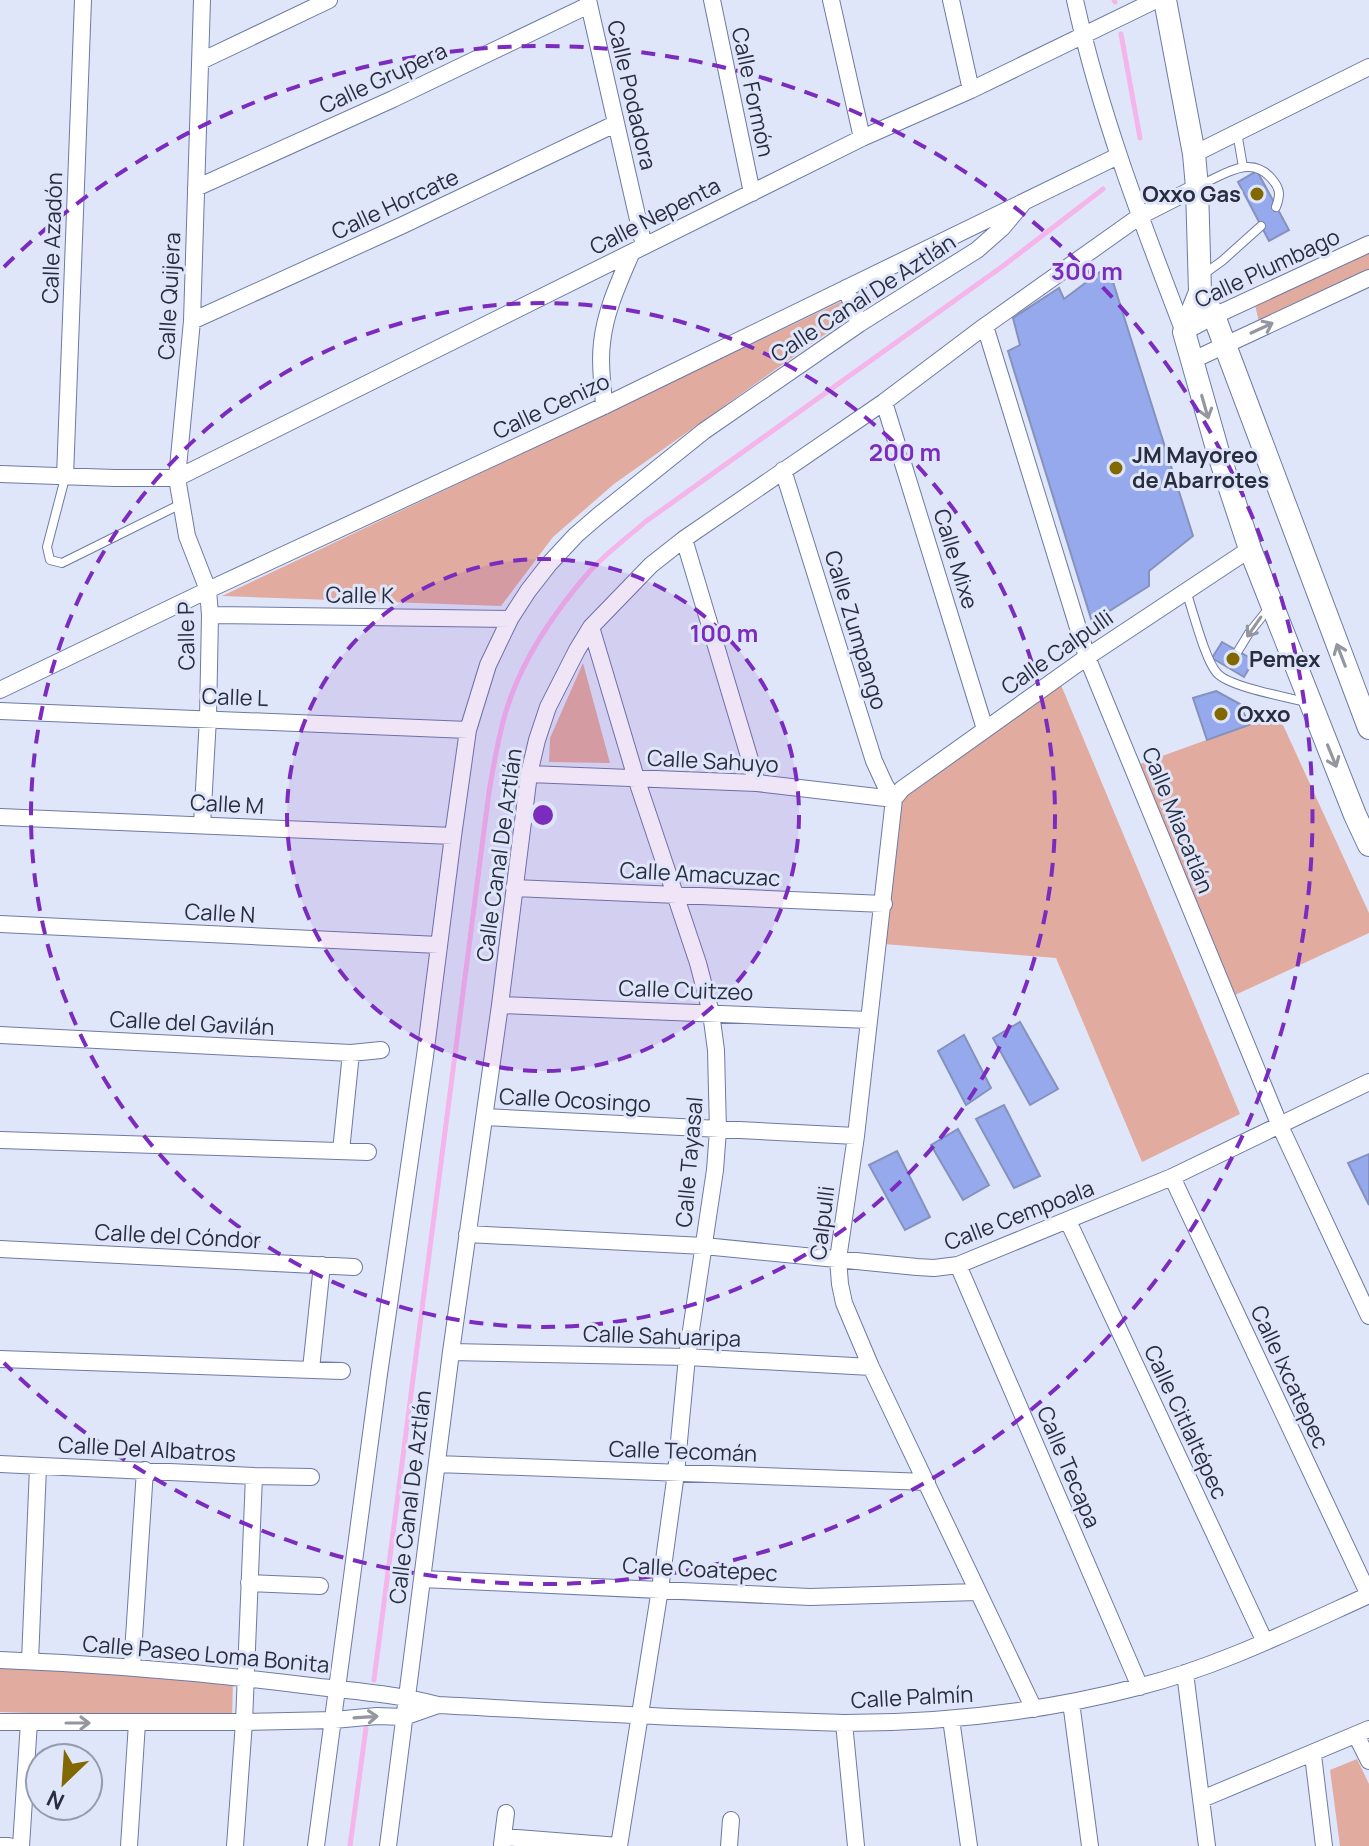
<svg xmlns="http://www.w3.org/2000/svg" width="1369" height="1846" font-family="Manrope,sans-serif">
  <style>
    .green { fill: #e2aba0 }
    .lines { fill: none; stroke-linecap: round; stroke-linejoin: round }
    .stream { stroke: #f4b5ea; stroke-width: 5 }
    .building { fill: #96a9ec; stroke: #8492bd; stroke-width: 2 }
    .service-casing { stroke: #6d7aa4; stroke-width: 10 }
    .minor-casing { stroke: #6d7aa4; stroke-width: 18 }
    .secondary-casing { stroke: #6d7aa4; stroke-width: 24 }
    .service { stroke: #fff; stroke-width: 8 }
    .minor { stroke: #fff; stroke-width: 16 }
    .secondary { stroke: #fff; stroke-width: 22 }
    .oneway { stroke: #9496a0 }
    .ring { fill: none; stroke: #7b2cbf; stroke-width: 4; stroke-dasharray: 14 10 }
    .poi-dot { fill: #826800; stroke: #e0e6f9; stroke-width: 3 }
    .labels { text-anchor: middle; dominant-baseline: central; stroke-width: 6; stroke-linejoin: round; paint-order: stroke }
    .street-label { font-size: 22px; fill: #282e40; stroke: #e0e6f9 }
    .poi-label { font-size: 22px; font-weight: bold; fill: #282e40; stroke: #e0e6f9; text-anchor: start }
    .centre { fill: #7b2cbf; stroke: #e0e6f9; stroke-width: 4 }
    .ring-label { font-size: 24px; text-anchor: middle; font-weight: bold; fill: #7b2cbf; stroke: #e0e6f9; stroke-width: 6; stroke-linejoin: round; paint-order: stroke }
  </style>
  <rect width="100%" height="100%" fill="#e0e6f9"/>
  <path class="green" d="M 1369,251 L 1369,270 L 1259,322 L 1255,305 Z
    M 859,293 L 875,299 L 614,484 L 553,537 L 501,606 L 222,596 Z
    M 583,663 L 610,763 L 549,762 L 550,738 Z
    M 1061,685 L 1240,1114 L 1142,1162 L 1056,958 L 884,944 L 901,799 Z
    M 1278,714 L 1369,913 L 1369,933 L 1235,995 L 1140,764 Z
    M 0,1668 L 233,1680 L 232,1720 L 0,1712 Z
    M 1357,1759 L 1369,1784 L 1369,1846 L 1340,1846 L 1330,1770 Z"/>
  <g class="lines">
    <path class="stream" d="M 1114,0 L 1115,2
      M 1121,34 L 1140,138
      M 374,1680 L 489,792 C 494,764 498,736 507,708 C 523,658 555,611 590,571 C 606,553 627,538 645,522 L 1003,266 L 1103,189
      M 350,1846 L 366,1728"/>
  </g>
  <path class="building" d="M 1257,171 L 1289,230 L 1269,241 L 1238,182 Z
    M 1108,266 L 1193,536 L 1149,571 L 1149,586 L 1092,622 L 1008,351 L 1020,345 L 1013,318 L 1059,288 L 1064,299 Z
    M 1222,642 L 1254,660 L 1244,677 L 1212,658 Z
    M 1216,691 L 1240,704 L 1249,725 L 1207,740 L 1193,698 Z
    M 1020,1022 L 1058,1089 L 1030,1105 L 993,1038 Z
    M 964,1035 L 991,1088 L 966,1105 L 938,1051 Z
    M 1004,1105 L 1040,1176 L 1014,1188 L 976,1119 Z
    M 958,1129 L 989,1185 L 963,1200 L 931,1145 Z
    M 897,1151 L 930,1217 L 905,1230 L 869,1165 Z
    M 1369,1154 L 1369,1205 L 1348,1163 Z"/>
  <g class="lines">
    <g class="service-casing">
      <path id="service" d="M 1237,132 L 1243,167
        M 1200,185 C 1224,175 1250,154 1271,178 C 1280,188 1281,194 1276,207
        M 1204,274 L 1222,261 L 1261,226
        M 65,478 L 47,547 L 50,560 L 62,563 L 181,504
        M 1186,591 C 1193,611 1205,660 1217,673 C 1229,687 1287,697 1306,702
        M 1238,651 L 1249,633 L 1269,608"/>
    </g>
    <g class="minor-casing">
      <path id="minor" d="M 202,0 L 192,321 L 177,478 L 187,536 L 208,590 L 210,615 L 208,718 L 202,825
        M 588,0 L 644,246
        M 712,0 L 752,193
        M 831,0 L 862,138
        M 951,0 L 971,90
        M 1075,0 C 1100,114 1142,223 1184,332 L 1214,316 L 1369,244
        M 201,61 L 329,0
        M 1194,154 L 1369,67
        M 196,188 L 393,99 L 589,5
        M 846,288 L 859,324
        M 192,321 L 403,225 L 615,124
        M 985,326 L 1087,657 L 1280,1126 L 1369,1316
        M 1191,361 L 1369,278
        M 884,402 L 985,729
        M 604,406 C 603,385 599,364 602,343 C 605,312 619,282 631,254
        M 783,470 L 874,761 L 885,785 L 894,799
        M 0,474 L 115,478 L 177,478 L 862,138 L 971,90 L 1156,0
        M 65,477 L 83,0
        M 684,539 L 757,783
        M 210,615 L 510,619
        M 591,627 L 636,778 L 698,963 L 711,1013 L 716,1050 L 717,1091 L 718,1130 L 715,1170 L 687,1357 L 676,1473 L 660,1589 L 619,1846
        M 0,690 L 208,590 L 604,406 L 1118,156
        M 0,711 L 468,730
        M 529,774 L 757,783 L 894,799
        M 0,817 L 453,836
        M 514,888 L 884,904
        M 0,924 L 439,945
        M 500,1005 L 869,1020
        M 0,1035 L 351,1053 L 381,1050
        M 484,1117 L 856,1136
        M 0,1140 L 368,1152
        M 341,1151 L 351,1053
        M 1172,1177 L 1369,1595
        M 1068,1221 L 1265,1642
        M 467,1234 L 704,1246 L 917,1267 L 934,1268 L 958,1265 L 1172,1177 L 1369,1082
        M 0,1249 L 354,1267
        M 958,1265 L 1140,1687
        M 451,1352 L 687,1357 L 871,1367
        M 0,1359 L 342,1371
        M 311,1369 L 322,1265
        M 0,1464 L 254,1476 L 311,1477
        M 437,1464 L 927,1482
        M 422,1579 L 810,1597 L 977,1592
        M 249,1583 L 320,1586
        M 0,1660 C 104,1664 208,1673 311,1686 C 354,1691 396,1694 438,1705 C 535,1710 632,1716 729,1719 C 767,1720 806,1722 844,1723 C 943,1723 1042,1712 1138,1687 C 1218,1667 1294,1629 1369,1595
        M 30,1661 L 38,1467
        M 132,1668 L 145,1470
        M 1185,1673 L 1207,1846
        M 1071,1702 L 1090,1846
        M 1034,1709 L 871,1367 L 844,1303 L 840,1284 L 838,1259 L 856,1136 L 894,799 L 902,789 L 1087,657 L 1250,549
        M 951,1719 L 969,1846
        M 0,1722 L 244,1722 L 334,1720 L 377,1716 L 404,1717 L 438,1705
        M 844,1723 L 856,1846
        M 1356,1735 L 1369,1761
        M 1313,1755 L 1324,1846
        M 1202,1799 L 1369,1729
        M 503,1837 L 619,1846
        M 502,1844 L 506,1813
        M 0,1846 L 9,1846
        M 21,1846 L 29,1722
        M 129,1846 L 137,1723
        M 235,1846 L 244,1722 L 254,1476
        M 316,1846 L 379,1374 L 425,1056 L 453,836 L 468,730 L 488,665 L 510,619 L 528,591 L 549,564 L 576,535 L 598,516 L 704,431 L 859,324 L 977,250 L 1002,228 L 1023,203
        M 388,1846 L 451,1352 L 500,1005 L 529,774 L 537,740 L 548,707 L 577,650 L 591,627 L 651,565 L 684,539 L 884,402 L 985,326 L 1140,216 L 1197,187
        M 729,1846 L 731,1820"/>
    </g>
    <g class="secondary-casing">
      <path id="secondary" d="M 1165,0 L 1194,154 L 1197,187 L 1200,292 L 1184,332 L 1218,452 L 1250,549 L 1355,815 L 1369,845
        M 1200,292 L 1214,316 L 1369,728"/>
    </g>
    <use href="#service" class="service"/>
    <use href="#minor" class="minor"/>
    <use href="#secondary" class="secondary"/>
  </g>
  <defs><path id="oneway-shaft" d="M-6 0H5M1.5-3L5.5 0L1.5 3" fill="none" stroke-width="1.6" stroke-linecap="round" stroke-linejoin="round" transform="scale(2)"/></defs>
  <g class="oneway">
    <use href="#oneway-shaft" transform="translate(1262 328) rotate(-25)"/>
    <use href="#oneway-shaft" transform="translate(1205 407) rotate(74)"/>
    <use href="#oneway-shaft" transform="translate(1254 627) rotate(125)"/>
    <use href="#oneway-shaft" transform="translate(1341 655) rotate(-111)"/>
    <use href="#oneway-shaft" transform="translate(1332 756) rotate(68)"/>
    <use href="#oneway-shaft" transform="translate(366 1717) rotate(-4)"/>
    <use href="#oneway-shaft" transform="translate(78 1723)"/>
  </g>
  <circle cx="543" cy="815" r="256" fill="#7b2cbf" fill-opacity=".12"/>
  <g class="ring">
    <circle cx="543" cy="815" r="256"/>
    <circle cx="543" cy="815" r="512"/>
    <path d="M4 267A769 769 0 1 1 4 1363"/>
  </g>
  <g class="poi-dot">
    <circle cx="1257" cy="194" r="8"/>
    <circle cx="1116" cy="468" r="8"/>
    <circle cx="1233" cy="659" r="8"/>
    <circle cx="1221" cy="714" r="8"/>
  </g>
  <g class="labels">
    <g class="street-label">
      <text transform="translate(383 78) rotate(-25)">Calle Grupera</text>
      <text transform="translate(753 92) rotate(78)">Calle Formón</text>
      <text transform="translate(632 95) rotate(77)">Calle Podadora</text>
      <text transform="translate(395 204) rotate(-25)">Calle Horcate</text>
      <text transform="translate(655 216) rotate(-27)">Calle Nepenta</text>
      <text transform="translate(52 238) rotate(-88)">Calle Azadón</text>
      <text transform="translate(1267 268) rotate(-25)">Calle Plumbago</text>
      <text transform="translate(169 296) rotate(-87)">Calle Quijera</text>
      <text transform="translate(863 298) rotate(-33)">Calle Canal De Aztlán</text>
      <text transform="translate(551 406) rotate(-25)">Calle Cenizo</text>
      <text transform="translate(956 559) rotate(73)">Calle Mixe</text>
      <text transform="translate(360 595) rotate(1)">Calle K</text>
      <text transform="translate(856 630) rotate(73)">Calle Zumpango</text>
      <text transform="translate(186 636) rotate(-91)">Calle P</text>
      <text transform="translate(1057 652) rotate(-35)">Calle Calpulli</text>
      <text transform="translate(235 697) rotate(2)">Calle L</text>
      <text transform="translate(713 761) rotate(3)">Calle Sahuyo</text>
      <text transform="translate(227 804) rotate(3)">Calle M</text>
      <text transform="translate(1178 820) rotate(68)">Calle Miacatlán</text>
      <text transform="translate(499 855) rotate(-82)">Calle Canal De Aztlán</text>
      <text transform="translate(700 874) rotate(3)">Calle Amacuzac</text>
      <text transform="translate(220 913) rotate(3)">Calle N</text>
      <text transform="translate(686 990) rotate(2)">Calle Cuitzeo</text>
      <text transform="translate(192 1023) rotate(3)">Calle del Gavilán</text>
      <text transform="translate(575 1100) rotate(3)">Calle Ocosingo</text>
      <text transform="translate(689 1162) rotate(-85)">Calle Tayasal</text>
      <text transform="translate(1019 1215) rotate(-21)">Calle Cempoala</text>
      <text transform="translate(822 1223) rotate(-83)">Calpulli</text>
      <text transform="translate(178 1236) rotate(3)">Calle del Cóndor</text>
      <text transform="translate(662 1336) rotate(2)">Calle Sahuaripa</text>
      <text transform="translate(1290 1377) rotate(65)">Calle Ixcatepec</text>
      <text transform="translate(1186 1422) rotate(65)">Calle Citlaltépec</text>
      <text transform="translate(147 1449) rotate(3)">Calle Del Albatros</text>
      <text transform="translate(683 1451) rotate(2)">Calle Tecomán</text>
      <text transform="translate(1069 1467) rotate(67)">Calle Tecapa</text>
      <text transform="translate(410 1497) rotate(-83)">Calle Canal De Aztlán</text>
      <text transform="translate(700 1569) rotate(3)">Calle Coatepec</text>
      <text transform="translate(206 1654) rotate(5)">Calle Paseo Loma Bonita</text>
      <text transform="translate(912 1697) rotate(-3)">Calle Palmín</text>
    </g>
    <g class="poi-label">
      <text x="1241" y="194" text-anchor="end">Oxxo Gas</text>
      <text x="1132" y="455">JM Mayoreo<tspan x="1132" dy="25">de Abarrotes</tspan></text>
      <text x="1249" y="659">Pemex</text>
      <text x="1237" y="714">Oxxo</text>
    </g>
  </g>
  <circle cx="543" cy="815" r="12" class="centre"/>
  <g class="ring-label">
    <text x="1087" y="280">300 m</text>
    <text x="905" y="461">200 m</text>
    <text x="724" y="642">100 m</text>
  </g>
  <g transform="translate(64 1782) rotate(205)"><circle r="38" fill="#e0e6f9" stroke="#969caf" stroke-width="2"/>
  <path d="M0-6L14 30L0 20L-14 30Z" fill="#826800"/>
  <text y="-12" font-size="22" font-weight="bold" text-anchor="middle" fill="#282e40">N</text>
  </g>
</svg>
